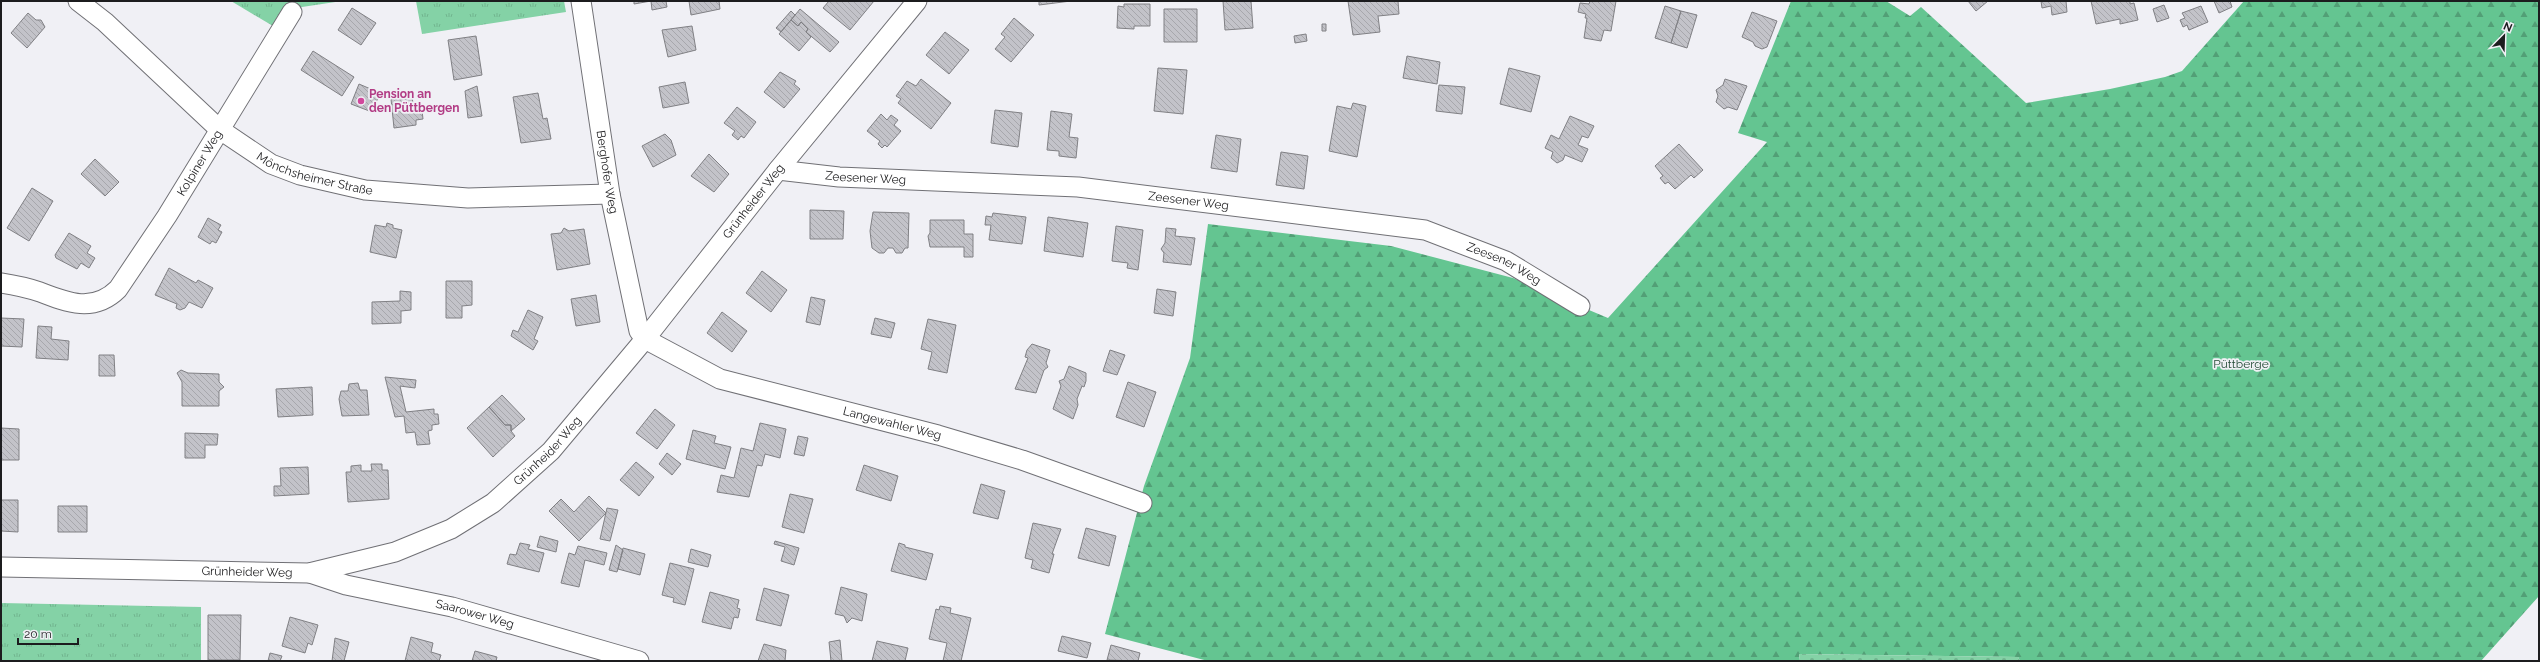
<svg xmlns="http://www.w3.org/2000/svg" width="2540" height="662" font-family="Raleway,sans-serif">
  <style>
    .grass { fill: url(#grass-tufts) }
    .forest { fill: url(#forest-firs) }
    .cemetery { fill: url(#cemetery-stones) }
    .building { fill: url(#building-back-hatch); stroke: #808084 }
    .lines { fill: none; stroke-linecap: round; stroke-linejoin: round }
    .street-casing { stroke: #707075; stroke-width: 21 }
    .street { stroke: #fff; stroke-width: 19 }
    .hotel-dot { fill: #d1479c; stroke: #f0f0f5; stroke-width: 1.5 }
    .labels { text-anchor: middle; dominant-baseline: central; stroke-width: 3.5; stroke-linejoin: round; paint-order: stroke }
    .hotel-label { font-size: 12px; font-weight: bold; fill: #b23c85; stroke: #f0f0f5; text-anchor: start }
    .street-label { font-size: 12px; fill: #1c1c1e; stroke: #f0f0f5 }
    .park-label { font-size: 12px; fill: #224b35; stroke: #f0f0f5 }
  </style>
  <defs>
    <pattern id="grass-tufts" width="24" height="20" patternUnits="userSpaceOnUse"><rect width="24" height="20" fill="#84d2a6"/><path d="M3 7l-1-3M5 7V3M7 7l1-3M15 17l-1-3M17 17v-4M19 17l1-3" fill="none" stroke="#71b48e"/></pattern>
    <pattern id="forest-firs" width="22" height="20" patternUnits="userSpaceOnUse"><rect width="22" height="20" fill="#64c591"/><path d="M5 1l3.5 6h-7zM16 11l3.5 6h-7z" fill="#529f76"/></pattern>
    <pattern id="cemetery-stones" width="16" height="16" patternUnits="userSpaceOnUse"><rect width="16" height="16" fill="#84d2a6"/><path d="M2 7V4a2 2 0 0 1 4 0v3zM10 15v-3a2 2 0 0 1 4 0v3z" fill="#71b48e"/></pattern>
    <pattern id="building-back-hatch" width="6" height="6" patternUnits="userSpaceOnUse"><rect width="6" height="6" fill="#c3c3c9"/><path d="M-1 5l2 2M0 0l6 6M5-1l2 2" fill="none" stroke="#a7a7ac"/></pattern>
  </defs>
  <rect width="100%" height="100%" fill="#f0f0f5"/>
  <path class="grass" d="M 231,1 L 342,1 L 282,10 L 273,26 Z
    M 416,1 L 564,1 L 566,12 L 422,34 Z
    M 1,603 L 201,607 L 201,661 L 1,661 Z"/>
  <path class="forest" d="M 1791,1 L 1886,1 L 1910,16 L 1921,7 L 2026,103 L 2110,89 L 2165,77 L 2182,71 L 2244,1 L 2539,1 L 2539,596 L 2481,661 L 2020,661 L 2018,657 L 1799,654 L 1800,661 L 1208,661 L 1105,634 L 1144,486 L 1190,358 L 1208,224 L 1391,246 L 1513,278 L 1608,318 L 1767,142 L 1738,133 Z"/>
  <path class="cemetery" d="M 1799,654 L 2018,657 L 2020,661 L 1800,661 Z"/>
  <path class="building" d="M 634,1 L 666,1 L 667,7 L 652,10 L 651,1 L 634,4 Z
    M 689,1 L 719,1 L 720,9 L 691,15 Z
    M 829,1 L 874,1 L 850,30 L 823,8 Z
    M 1039,1 L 1071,1 L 1039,5 Z
    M 1223,1 L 1251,1 L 1253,28 L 1225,30 Z
    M 1348,1 L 1398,1 L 1399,14 L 1378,16 L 1380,32 L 1353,35 Z
    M 1590,1 L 1616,1 L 1611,31 L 1604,30 L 1601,41 L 1584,38 L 1587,18 L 1585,18 L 1586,14 L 1578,12 L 1580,3 L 1589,4 Z
    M 1968,1 L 1988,1 L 1976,11 Z
    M 2041,1 L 2066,1 L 2067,12 L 2052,15 L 2051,6 L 2042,8 Z
    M 2091,1 L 2130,1 L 2130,4 L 2134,3 L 2138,20 L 2120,24 L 2120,19 L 2096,24 Z
    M 2214,1 L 2230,1 L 2232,7 L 2219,13 Z
    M 1124,4 L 1150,4 L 1150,26 L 1134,26 L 1134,29 L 1117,28 L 1118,6 L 1124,7 Z
    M 2164,5 L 2169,18 L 2157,22 L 2153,9 Z
    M 1665,6 L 1681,11 L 1671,43 L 1655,38 Z
    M 2201,6 L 2208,22 L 2189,30 L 2187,25 L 2183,27 L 2180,20 L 2185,18 L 2182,13 Z
    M 352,8 L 376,23 L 361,45 L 338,30 Z
    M 800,9 L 839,42 L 830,52 L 806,32 L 808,29 L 801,22 L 798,26 L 791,20 Z
    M 1164,9 L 1197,9 L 1197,42 L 1164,42 Z
    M 791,11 L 795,15 L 781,32 L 776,28 Z
    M 1681,11 L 1697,15 L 1687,48 L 1671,43 Z
    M 1752,12 L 1777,21 L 1767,47 L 1762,49 L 1755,46 L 1753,42 L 1742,37 Z
    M 28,13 L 36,20 L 41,20 L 45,27 L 27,48 L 11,33 Z
    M 1014,18 L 1034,35 L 1011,62 L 995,49 L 1005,37 L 1001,34 Z
    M 791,20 L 798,26 L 801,22 L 808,29 L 806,32 L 811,37 L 799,51 L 779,34 Z
    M 1322,24 L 1326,24 L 1326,31 L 1322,31 Z
    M 692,26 L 696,50 L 668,57 L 662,30 Z
    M 945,32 L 969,50 L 949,74 L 926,55 Z
    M 1306,34 L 1307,41 L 1295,43 L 1294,36 Z
    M 476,36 L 482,75 L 454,80 L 448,40 Z
    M 313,51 L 354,77 L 342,96 L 301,70 Z
    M 1407,56 L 1440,62 L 1437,84 L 1403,78 Z
    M 1158,68 L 1187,70 L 1183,114 L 1154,111 Z
    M 1509,68 L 1540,76 L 1531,112 L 1500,104 Z
    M 780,72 L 796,81 L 794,84 L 800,89 L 784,108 L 764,92 Z
    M 921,79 L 951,103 L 931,129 L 898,103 L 901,99 L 896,96 L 907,81 L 916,86 Z
    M 1725,79 L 1747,86 L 1737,110 L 1728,107 L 1724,109 L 1716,102 L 1718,96 L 1716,90 L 1723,85 Z
    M 685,82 L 689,103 L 663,108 L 659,87 Z
    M 359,84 L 380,93 L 372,112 L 351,104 Z
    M 1439,85 L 1465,87 L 1462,114 L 1436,111 Z
    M 477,86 L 482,116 L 468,118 L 465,91 Z
    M 538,93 L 543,119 L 547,118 L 551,139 L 521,143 L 513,97 Z
    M 412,96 L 413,104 L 421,102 L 423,119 L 416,120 L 416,125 L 394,128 L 391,99 Z
    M 1353,103 L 1366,106 L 1357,157 L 1329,151 L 1337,106 L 1351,109 Z
    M 737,107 L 756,122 L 744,138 L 741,136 L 738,140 L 732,135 L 735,131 L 724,123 Z
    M 995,110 L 1022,113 L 1018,147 L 991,143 Z
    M 1051,111 L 1072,114 L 1069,137 L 1078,138 L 1076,158 L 1059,156 L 1059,151 L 1047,150 Z
    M 881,114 L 887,120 L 891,115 L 898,120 L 894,125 L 901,131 L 887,147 L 885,145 L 882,148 L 878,144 L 880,141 L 867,131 Z
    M 1570,116 L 1594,126 L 1588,138 L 1582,136 L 1578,145 L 1588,149 L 1582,162 L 1565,155 L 1563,160 L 1557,163 L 1551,158 L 1553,152 L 1545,148 L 1551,135 L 1559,139 Z
    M 665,134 L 671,140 L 676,155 L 653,167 L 642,146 Z
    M 1216,135 L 1241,139 L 1237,172 L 1211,168 Z
    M 1679,144 L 1703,170 L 1694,178 L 1691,175 L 1675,189 L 1668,182 L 1665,184 L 1660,178 L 1663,176 L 1655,166 Z
    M 1281,152 L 1308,156 L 1304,189 L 1276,185 Z
    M 709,154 L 729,174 L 714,192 L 691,176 Z
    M 95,159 L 119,182 L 105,196 L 81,174 Z
    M 32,188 L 53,201 L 29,241 L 7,228 Z
    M 810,210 L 844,211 L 843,239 L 810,239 Z
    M 873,212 L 909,213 L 908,248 L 905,248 L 902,253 L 896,253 L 893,248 L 888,248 L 884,253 L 879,253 L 872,248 L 870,231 Z
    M 993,213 L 1026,217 L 1022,244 L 989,240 L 991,225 L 985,225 L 986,216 L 992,217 Z
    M 1048,217 L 1088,223 L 1083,257 L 1044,251 Z
    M 208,218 L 221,225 L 218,230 L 222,232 L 216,243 L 212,241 L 210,244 L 198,237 Z
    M 930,220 L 964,220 L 964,234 L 973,234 L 973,257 L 964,257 L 964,247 L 930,247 L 928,236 L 930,233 Z
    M 387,223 L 393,225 L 393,228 L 402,230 L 396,258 L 370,252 L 375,225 L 386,227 Z
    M 1116,226 L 1143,230 L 1138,270 L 1127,268 L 1128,263 L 1112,261 Z
    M 564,228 L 569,231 L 584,229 L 590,264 L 557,270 L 551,234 L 561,233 Z
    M 1166,228 L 1176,229 L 1175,236 L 1195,238 L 1191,265 L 1163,262 L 1164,253 L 1161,249 L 1165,243 Z
    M 69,233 L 91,246 L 87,253 L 95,258 L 89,268 L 81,263 L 77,269 L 56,258 L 55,255 Z
    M 169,268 L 196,283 L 198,280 L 213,288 L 202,308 L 189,302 L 185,308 L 180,310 L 176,308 L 177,304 L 155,295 Z
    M 762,271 L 787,290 L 771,312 L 746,293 Z
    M 446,281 L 472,281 L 472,305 L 462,306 L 462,318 L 446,318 Z
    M 1157,289 L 1176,292 L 1173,316 L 1154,313 Z
    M 400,291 L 411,292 L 411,310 L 401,311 L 401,323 L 372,324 L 372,302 L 400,301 Z
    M 596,295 L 600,322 L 576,326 L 571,299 Z
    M 811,297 L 825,300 L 820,325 L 806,322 Z
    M 528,310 L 543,317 L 534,339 L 538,341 L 533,350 L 511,336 L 513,330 L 518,332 Z
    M 722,312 L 747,331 L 732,352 L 707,333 Z
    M 1,318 L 24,319 L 22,347 L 1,346 Z
    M 875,318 L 895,323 L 891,338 L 871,334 Z
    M 928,319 L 956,325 L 947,373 L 928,369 L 932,352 L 921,349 Z
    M 38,326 L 52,327 L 51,339 L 69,341 L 68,360 L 36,358 Z
    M 1032,344 L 1050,350 L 1046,363 L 1048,367 L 1044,370 L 1036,393 L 1015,389 L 1028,358 L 1025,357 L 1027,350 Z
    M 1110,350 L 1125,355 L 1117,375 L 1103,371 Z
    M 99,355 L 114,355 L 115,376 L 99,376 Z
    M 1069,366 L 1086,373 L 1086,381 L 1084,387 L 1082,386 L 1077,399 L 1078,405 L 1073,419 L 1053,409 L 1061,386 L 1059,381 L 1064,379 Z
    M 181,370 L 188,373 L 219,374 L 219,382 L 224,387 L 219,391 L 219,406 L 182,406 L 182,382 L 177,373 Z
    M 385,377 L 416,380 L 415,388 L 400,386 L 406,412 L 434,409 L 434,414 L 438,414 L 439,424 L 432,425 L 432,430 L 428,431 L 430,444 L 417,445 L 415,432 L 406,433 L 404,416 L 395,417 Z
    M 1128,382 L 1156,392 L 1144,427 L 1116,417 Z
    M 358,383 L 360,390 L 367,390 L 369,415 L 342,416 L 339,399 L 341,391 L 348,391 L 349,384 Z
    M 312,387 L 313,415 L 278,417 L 276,389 Z
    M 502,395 L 525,419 L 511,431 L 511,425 L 505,425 L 489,407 Z
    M 489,407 L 505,425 L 511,425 L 511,431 L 515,436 L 493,457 L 467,428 Z
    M 655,409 L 675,425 L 657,449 L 636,433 Z
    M 760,423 L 786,429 L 780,458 L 765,454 L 762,466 L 757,465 L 749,497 L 717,492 L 721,475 L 734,478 L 741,448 L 753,451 Z
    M 1,428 L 19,429 L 19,460 L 1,460 Z
    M 693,430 L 716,436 L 714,443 L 731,447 L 725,469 L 686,459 Z
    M 185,433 L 218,434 L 217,445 L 205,445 L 205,458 L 185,458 Z
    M 798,436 L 808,438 L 804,456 L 794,454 Z
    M 667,453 L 681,464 L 672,475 L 659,464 Z
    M 636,462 L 654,477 L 639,496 L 620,480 Z
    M 371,464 L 382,464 L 382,470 L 388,470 L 389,499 L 348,502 L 346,472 L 351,472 L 351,466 L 361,465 L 361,471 L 372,471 Z
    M 864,465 L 898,476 L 891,501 L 856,490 Z
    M 308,467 L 309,494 L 274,496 L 274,486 L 281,486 L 280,468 Z
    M 981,484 L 1005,491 L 998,519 L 973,513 Z
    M 790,494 L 813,499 L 804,533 L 782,527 Z
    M 589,496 L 606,513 L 579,541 L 549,511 L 561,499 L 574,512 Z
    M 1,500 L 18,500 L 18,532 L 1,531 Z
    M 58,506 L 87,506 L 87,532 L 58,532 Z
    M 607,508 L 618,510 L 610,541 L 600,539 Z
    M 1033,523 L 1061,529 L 1052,554 L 1054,554 L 1049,573 L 1031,568 L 1033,560 L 1025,558 Z
    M 1086,528 L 1116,536 L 1109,566 L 1078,558 Z
    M 540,536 L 558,541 L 556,552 L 537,547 Z
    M 775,541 L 799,548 L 794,565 L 781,561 L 785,547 L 774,544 Z
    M 520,543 L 530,545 L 528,549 L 544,553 L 539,572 L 507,564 L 510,554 L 516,555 Z
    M 899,543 L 905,545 L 905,547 L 933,554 L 926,580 L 891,571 Z
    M 616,545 L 623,550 L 617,572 L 609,570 Z
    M 578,546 L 607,553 L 604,565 L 585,560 L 579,587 L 561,583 L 569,553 L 575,555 Z
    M 623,548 L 645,554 L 640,575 L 618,569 Z
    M 691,549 L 711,555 L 708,567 L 688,562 Z
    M 670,563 L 694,569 L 685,605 L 673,602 L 674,598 L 662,595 Z
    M 841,587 L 867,594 L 862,621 L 852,618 L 847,623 L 844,616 L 835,614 Z
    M 764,588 L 789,595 L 781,626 L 756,620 Z
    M 710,592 L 739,600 L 737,608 L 740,609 L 738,618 L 734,617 L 731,629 L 702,622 Z
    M 940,606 L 951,608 L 950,613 L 971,618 L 961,661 L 943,661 L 947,643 L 929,639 L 936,609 L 939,610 Z
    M 208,615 L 241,615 L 240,660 L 208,660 Z
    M 290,617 L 318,625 L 312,645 L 308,643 L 305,653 L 282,646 Z
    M 1062,636 L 1091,643 L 1087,658 L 1058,651 Z
    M 411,637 L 433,643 L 431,652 L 441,655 L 439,661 L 405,661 Z
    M 335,638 L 349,642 L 344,661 L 332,661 Z
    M 840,640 L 842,661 L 831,661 L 829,642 Z
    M 877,641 L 908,648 L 905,661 L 872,661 Z
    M 764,644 L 786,650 L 785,661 L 758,661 Z
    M 1111,645 L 1140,653 L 1138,661 L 1107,660 Z
    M 475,651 L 497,657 L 496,661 L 472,661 Z
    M 270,653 L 282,656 L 280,661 L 268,661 Z"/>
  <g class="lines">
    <g class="street-casing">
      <g id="street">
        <path id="s1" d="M 78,1 L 105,22 L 219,129 L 271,164 L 300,175 L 365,190 L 468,198 L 610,194"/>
        <path id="s2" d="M 581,1 L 610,194 L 639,331 L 645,339 L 720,379 L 938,435 L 1022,460 L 1142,503"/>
        <path id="s3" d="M 778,170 L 839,177 L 1078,187 L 1425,230 L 1506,261 L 1580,306"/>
        <path id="s4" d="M 1,283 C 14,285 28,288 40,292 C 68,303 94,313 118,289 L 167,216 L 292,12"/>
        <path id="s5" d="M 1,567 L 309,573 L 395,552 L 451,529 L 493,503 L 551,451 L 645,339 L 778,170 L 917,1"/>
        <path id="s6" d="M 310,573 L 346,585 L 452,607 L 639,661"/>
      </g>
    </g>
    <use href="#street" class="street"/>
  </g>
  <circle class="hotel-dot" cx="361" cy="101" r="4"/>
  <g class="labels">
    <g class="hotel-label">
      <text x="369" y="94">Pension an<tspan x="369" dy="14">den Püttbergen</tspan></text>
    </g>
    <g class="street-label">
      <text stroke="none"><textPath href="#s4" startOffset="274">Kolpiner Weg</textPath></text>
      <text stroke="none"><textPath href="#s1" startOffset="298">Mönchsheimer Straße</textPath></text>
      <text stroke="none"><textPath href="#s2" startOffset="173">Berghofer Weg</textPath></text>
      <text stroke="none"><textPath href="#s3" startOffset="88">Zeesener Weg</textPath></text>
      <text stroke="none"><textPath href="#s3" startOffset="412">Zeesener Weg</textPath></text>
      <text stroke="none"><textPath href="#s5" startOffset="906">Grünheider Weg</textPath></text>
      <text stroke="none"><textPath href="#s3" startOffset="736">Zeesener Weg</textPath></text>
      <text stroke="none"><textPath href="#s2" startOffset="608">Langewahler Weg</textPath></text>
      <text stroke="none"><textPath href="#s5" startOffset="582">Grünheider Weg</textPath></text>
      <text stroke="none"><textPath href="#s5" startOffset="246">Grünheider Weg</textPath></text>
      <text stroke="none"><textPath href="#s6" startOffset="170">Saarower Weg</textPath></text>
    </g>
    <g class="park-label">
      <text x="2241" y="364">Püttberge</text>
    </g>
  </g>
  <rect width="2540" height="662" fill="none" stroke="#1c1c1e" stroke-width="4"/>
  <g transform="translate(2504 36) rotate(23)" stroke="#f0f0f5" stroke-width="3" paint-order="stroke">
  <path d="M0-3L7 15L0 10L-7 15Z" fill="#1c1c1e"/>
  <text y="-6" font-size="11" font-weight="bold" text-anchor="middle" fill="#1c1c1e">N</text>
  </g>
  <path d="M18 638v6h60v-6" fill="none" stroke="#1c1c1e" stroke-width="2"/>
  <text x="24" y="638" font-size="12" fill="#1c1c1e" stroke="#f0f0f5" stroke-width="3" paint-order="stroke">20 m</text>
</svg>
